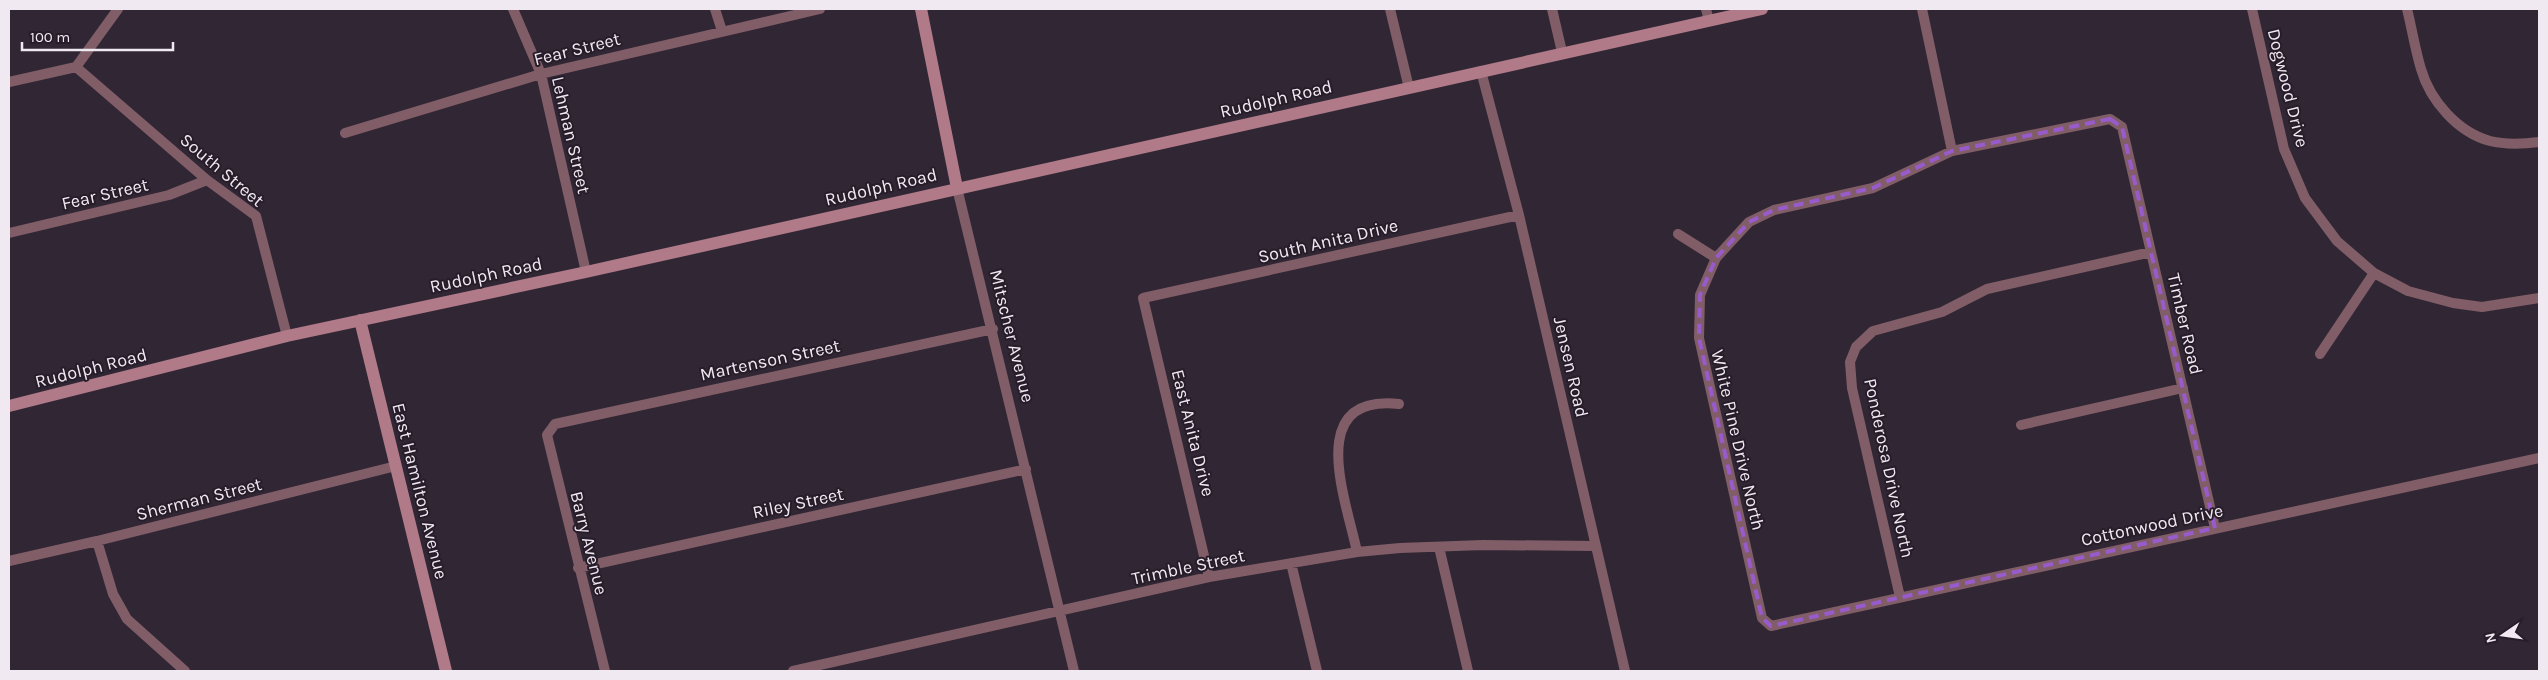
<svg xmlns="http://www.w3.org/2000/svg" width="2548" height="680" font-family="Karla,sans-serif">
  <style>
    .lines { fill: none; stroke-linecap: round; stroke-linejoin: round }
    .street { stroke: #815e67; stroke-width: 10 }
    .secondary { stroke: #b17a89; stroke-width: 12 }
    .marked { fill: none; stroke: #985bcc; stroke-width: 4; stroke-dasharray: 10 6; stroke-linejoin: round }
    .labels { text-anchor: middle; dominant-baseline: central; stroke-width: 4; stroke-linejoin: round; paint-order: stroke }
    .street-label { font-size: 18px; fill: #f0e9f2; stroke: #271d2a }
  </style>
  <rect width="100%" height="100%" fill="#312734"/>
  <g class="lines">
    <path class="street" d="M 513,9 L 541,74 L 586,272
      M 715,9 L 722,31
      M 1390,9 L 1409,88
      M 1552,9 L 1562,52
      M 1706,9 L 1709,21
      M 1922,9 L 1952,151
      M 2252,9 L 2284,149 L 2305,198 L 2337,241 L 2374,273 L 2408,291 L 2453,303 L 2482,307 L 2539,298
      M 2407,9 C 2412,29 2415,49 2421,69 C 2430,100 2457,132 2490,141 C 2506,145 2523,144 2539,142
      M 76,67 L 207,180 L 256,216 L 287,336
      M 76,67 L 118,9
      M 1481,71 L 1519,215 L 1625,671
      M 9,82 L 76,67
      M 345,133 L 541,74 L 820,9
      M 957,188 L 1074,671
      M 9,233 L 169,195 L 207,180
      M 1678,234 L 1716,258
      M 2320,354 L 2374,273
      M 2021,425 L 2183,388
      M 2215,528 L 2122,127 L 2110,119 L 1952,151 L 1873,188 L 1774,210 L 1749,222 L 1716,258 L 1700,295 L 1699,338 L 1762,618 L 1771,626 L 2539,458
      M 97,541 L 113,594 L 127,619 L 185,671
      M 1439,547 L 1468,671
      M 1357,552 C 1346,499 1304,394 1399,404
      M 9,561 L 97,541 L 396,466
      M 1291,563 L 1317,671
      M 578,568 L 1026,469
      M 1209,577 L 1143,298 L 1519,215
      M 1900,597 L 1852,388 L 1850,362 L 1856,347 L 1873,331 L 1942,312 L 1987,289 L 2151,252
      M 605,671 L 547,435 L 555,424 L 993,329
      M 793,671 L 1209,577 L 1357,552 L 1400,548 L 1483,545 L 1595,546"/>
    <path class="secondary" d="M 921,9 L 957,188
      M 360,320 L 446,671
      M 9,406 L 287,336 L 586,272 L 1762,9"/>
  </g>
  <path class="marked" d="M 2110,119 L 2122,127 L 2215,528 L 1771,626 L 1762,618 L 1699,338 L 1700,295 L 1716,258 L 1749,222 L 1774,210 L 1873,188 L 1952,151 Z"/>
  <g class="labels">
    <g class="street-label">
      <text transform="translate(577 49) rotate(-14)">Fear Street</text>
      <text transform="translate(2288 88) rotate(76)">Dogwood Drive</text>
      <text transform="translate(1276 99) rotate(-13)">Rudolph Road</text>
      <text transform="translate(571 135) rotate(77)">Lehman Street</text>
      <text transform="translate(222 170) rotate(40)">South Street</text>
      <text transform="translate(881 187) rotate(-13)">Rudolph Road</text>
      <text transform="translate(105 194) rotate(-13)">Fear Street</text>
      <text transform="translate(1328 241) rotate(-13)">South Anita Drive</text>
      <text transform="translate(486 275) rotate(-12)">Rudolph Road</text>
      <text transform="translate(2185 324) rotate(77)">Timber Road</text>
      <text transform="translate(1012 336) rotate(76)">Mitscher Avenue</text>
      <text transform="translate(770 360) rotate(-12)">Martenson Street</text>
      <text transform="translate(1571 367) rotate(77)">Jensen Road</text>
      <text transform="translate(91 368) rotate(-14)">Rudolph Road</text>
      <text transform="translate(1193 433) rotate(76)">East Anita Drive</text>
      <text transform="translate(1738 440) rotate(77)">White Pine Drive North</text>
      <text transform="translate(1889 468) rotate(78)">Ponderosa Drive North</text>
      <text transform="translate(420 491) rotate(76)">East Hamilton Avenue</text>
      <text transform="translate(199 499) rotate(-14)">Sherman Street</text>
      <text transform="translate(798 503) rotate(-12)">Riley Street</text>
      <text transform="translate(2152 525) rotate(-12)">Cottonwood Drive</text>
      <text transform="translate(589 543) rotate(76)">Barry Avenue</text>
      <text transform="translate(1188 567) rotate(-12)">Trimble Street</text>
    </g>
  </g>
  <rect width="2548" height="680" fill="none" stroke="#f0e9f2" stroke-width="20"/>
  <g transform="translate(2503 635) rotate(257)" stroke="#271d2a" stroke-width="4" paint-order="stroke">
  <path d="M0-4L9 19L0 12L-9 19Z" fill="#f0e9f2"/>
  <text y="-8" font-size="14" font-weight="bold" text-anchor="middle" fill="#f0e9f2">N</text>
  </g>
  <path d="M22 42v8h151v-8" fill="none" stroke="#f0e9f2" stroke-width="2.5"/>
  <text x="30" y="42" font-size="15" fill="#f0e9f2" stroke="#271d2a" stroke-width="4" paint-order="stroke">100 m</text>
</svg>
